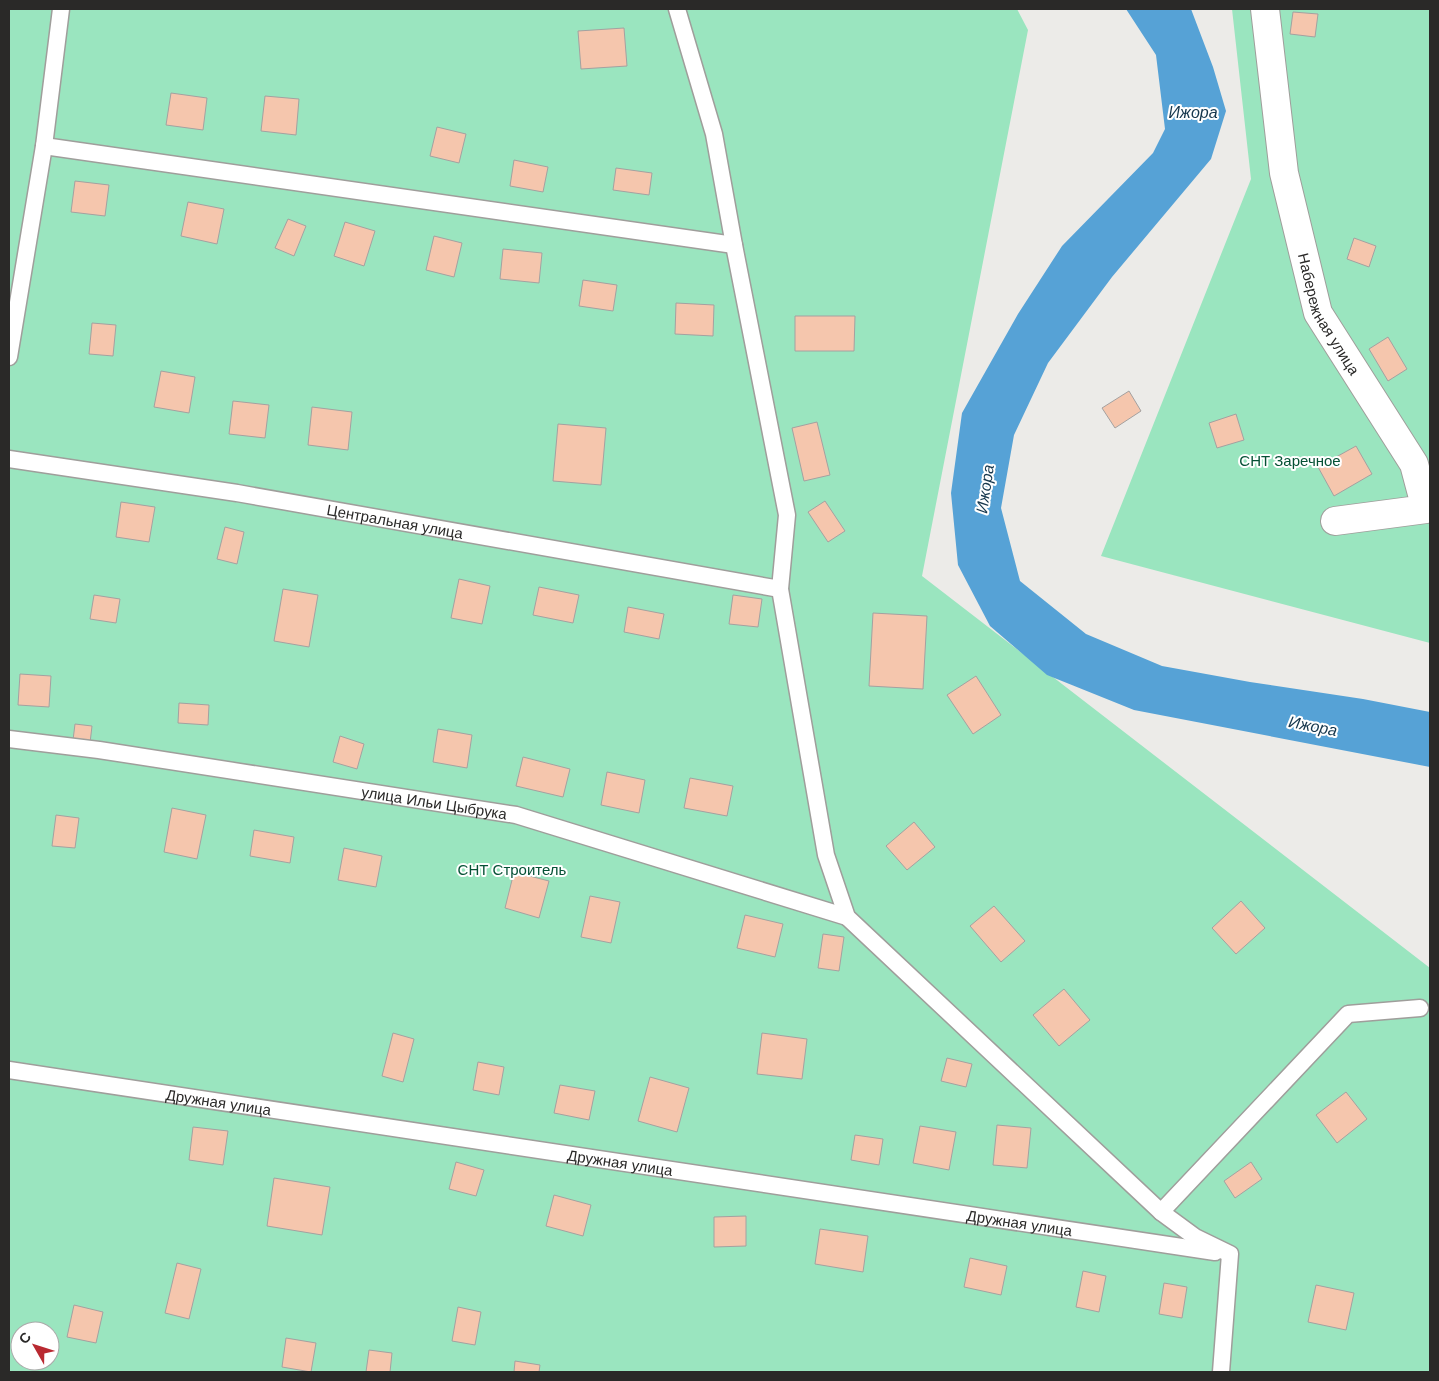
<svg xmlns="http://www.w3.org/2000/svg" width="1439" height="1381" font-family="Arial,sans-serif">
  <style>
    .green { fill: #9ae5bf; fill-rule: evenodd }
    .water { fill: #56a2d6 }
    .building { fill: #f5c6ad; stroke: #a4a1a0 }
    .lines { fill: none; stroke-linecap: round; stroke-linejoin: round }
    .lane-casing { stroke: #9f9e9b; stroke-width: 19 }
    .street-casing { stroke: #9f9e9b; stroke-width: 30 }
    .lane { stroke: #fff; stroke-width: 16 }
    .street { stroke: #fff; stroke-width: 28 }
    .labels { text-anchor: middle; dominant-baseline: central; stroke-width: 4; stroke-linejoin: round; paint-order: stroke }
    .street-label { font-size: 15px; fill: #2a2928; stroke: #fff }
    .park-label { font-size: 15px; fill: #055135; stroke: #fff }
    .water-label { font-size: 16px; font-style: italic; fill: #16374d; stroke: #fff }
  </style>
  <rect width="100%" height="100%" fill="#ecebe8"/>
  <path class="green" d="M 9,9 L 1017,9 L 1028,30 L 922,576 L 1430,968 L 1430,1372 L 9,1372 ZM 20,1331 L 50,1331 L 50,1361 L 20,1361 Z
    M 1232,9 L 1430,9 L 1430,643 L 1101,556 L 1251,179 Z"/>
  <path class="water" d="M 1126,9 L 1191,9 L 1213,67 L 1226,111 L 1211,159 L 1112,277 L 1048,363 L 1014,435 L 1001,508 L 1020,581 L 1086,634 L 1162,666 L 1250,682 L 1363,699 L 1430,712 L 1430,767 L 1134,710 L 1047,675 L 990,626 L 958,565 L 951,493 L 962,413 L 1018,314 L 1062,246 L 1153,153 L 1165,129 L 1156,55 Z"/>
  <path class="building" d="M 1293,12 L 1318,14 L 1315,37 L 1290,34 Z
    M 624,28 L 627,66 L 581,69 L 578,31 Z
    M 171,93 L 207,98 L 203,130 L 166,125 Z
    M 265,96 L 299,99 L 296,135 L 261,131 Z
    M 437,127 L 466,134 L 459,163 L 430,156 Z
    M 514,160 L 548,167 L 543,192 L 510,186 Z
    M 616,168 L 652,173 L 649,195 L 613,190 Z
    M 75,181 L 109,185 L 105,216 L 71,212 Z
    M 188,202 L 224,209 L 217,244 L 181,236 Z
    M 288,219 L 306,226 L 294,256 L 275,248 Z
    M 345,222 L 375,231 L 364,266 L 334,256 Z
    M 434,236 L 462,243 L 454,277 L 426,270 Z
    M 1354,238 L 1376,246 L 1369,267 L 1347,259 Z
    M 503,249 L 542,253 L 539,283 L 500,279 Z
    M 583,280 L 617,285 L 613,311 L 579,306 Z
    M 676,303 L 714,305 L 713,336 L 675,334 Z
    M 795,316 L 855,316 L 854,351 L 795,351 Z
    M 92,323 L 116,325 L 113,356 L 89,354 Z
    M 1388,337 L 1407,369 L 1388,381 L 1369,349 Z
    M 161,371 L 195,377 L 189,413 L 154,407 Z
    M 1129,391 L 1141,411 L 1115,428 L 1102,408 Z
    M 233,401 L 269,405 L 265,438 L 229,434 Z
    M 312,407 L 352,412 L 348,450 L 308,445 Z
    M 1236,414 L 1244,440 L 1217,448 L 1209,423 Z
    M 817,422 L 830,475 L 804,481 L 792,428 Z
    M 558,424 L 606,428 L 601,485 L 553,481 Z
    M 1356,446 L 1372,474 L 1334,496 L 1318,467 Z
    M 825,501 L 845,531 L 828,542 L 808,512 Z
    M 121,502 L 155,507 L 149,542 L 116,537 Z
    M 225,527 L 244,532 L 237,564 L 217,559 Z
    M 459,579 L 490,586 L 482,624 L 451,618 Z
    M 539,587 L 579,595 L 573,623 L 533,615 Z
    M 283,589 L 318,595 L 309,647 L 274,641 Z
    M 94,595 L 120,599 L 116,623 L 90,619 Z
    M 733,595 L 762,599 L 758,627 L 729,624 Z
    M 628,607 L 664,614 L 659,639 L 624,632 Z
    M 873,613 L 927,616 L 923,689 L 869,686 Z
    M 20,674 L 51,676 L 49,707 L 18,705 Z
    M 976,676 L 1001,715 L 973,734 L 947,695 Z
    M 179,703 L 209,705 L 208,725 L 178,723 Z
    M 75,724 L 92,726 L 90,743 L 73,740 Z
    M 438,729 L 472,735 L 467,768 L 433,762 Z
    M 340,736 L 364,744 L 357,769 L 333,762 Z
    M 523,757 L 570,769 L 563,797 L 516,786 Z
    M 607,772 L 645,780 L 639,813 L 601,805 Z
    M 690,778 L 733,786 L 727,816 L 684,808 Z
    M 172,808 L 206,815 L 197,859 L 164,852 Z
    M 56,815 L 79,818 L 75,848 L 52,846 Z
    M 914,822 L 935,847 L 907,870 L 886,846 Z
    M 254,830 L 294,837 L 290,863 L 250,856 Z
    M 344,848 L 382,856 L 376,887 L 338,880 Z
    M 514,872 L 549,881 L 539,918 L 505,908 Z
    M 590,896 L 620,902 L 611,943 L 581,937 Z
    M 1241,901 L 1265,928 L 1236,954 L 1212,928 Z
    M 994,906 L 1025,941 L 1001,962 L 970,926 Z
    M 745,915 L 783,924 L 775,957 L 737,948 Z
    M 823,934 L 844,937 L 839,971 L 818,968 Z
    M 1064,989 L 1090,1020 L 1059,1046 L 1033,1015 Z
    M 393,1033 L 414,1039 L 403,1082 L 382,1076 Z
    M 762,1033 L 807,1039 L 802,1079 L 757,1074 Z
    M 947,1058 L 972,1064 L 966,1087 L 941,1081 Z
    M 478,1062 L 504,1067 L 499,1095 L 473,1090 Z
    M 650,1077 L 689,1088 L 677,1132 L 638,1121 Z
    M 560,1085 L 595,1091 L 589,1120 L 554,1113 Z
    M 1346,1092 L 1367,1119 L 1337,1143 L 1316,1115 Z
    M 997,1125 L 1031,1128 L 1027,1168 L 993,1165 Z
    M 920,1126 L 956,1132 L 949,1170 L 913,1163 Z
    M 193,1127 L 228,1131 L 223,1165 L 189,1160 Z
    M 855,1135 L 883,1139 L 879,1165 L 851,1160 Z
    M 456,1162 L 484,1170 L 476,1196 L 449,1189 Z
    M 1251,1162 L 1262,1179 L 1235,1198 L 1224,1181 Z
    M 274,1178 L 330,1187 L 322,1235 L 267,1226 Z
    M 554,1195 L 591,1205 L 583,1236 L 546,1226 Z
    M 746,1216 L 746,1246 L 714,1247 L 714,1217 Z
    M 820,1229 L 868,1236 L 863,1272 L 815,1264 Z
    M 970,1258 L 1007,1266 L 1001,1295 L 964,1287 Z
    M 177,1263 L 201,1269 L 189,1319 L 165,1313 Z
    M 1083,1271 L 1106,1276 L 1099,1312 L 1076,1307 Z
    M 1164,1283 L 1187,1287 L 1182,1318 L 1159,1314 Z
    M 1316,1285 L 1354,1293 L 1346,1330 L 1308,1322 Z
    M 74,1305 L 103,1312 L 96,1343 L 67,1337 Z
    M 458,1307 L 481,1312 L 475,1345 L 452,1341 Z
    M 286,1338 L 316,1343 L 311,1372 L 282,1367 Z
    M 369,1350 L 392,1353 L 390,1372 L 366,1372 Z
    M 515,1361 L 540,1365 L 539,1372 L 514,1372 Z"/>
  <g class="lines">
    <g class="lane-casing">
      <g id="lane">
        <path d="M 677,9 L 714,134 L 734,245 L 787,515 L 780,589 L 826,855 L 847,917 L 1161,1212 L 1195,1237 L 1230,1254 L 1221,1372"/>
        <path d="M 44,146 L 734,245"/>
        <path d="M 9,357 L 44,146 L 61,9"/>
        <path id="s1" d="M 9,459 L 237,493 L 780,589"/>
        <path id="s2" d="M 9,739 L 99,750 L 516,815 L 847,917"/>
        <path id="s3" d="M 9,1070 L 1215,1252"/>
        <path d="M 1161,1212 L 1348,1014 L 1420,1008"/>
      </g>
    </g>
    <g class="street-casing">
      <g id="street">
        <path id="s4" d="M 1265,9 L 1284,173 L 1318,313 L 1414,464 L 1426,509 L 1335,521"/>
      </g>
    </g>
    <use href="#lane" class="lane"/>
    <use href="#street" class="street"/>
  </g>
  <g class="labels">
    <g class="street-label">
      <text stroke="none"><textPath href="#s4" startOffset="314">Набережная улица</textPath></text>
      <text stroke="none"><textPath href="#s1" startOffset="391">Центральная улица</textPath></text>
      <text stroke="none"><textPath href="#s2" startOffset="430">улица Ильи Цыбрука</textPath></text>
      <text stroke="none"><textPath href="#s3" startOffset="212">Дружная улица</textPath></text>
      <text stroke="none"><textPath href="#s3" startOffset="618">Дружная улица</textPath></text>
      <text stroke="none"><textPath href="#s3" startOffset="1022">Дружная улица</textPath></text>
    </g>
    <g class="park-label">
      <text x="1290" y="460">СНТ Заречное</text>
      <text x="512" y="869">СНТ Строитель</text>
    </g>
    <g class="water-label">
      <text x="1193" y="112">Ижора</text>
      <text transform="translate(985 489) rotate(-82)">Ижора</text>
      <text transform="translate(1313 726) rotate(11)">Ижора</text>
    </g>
  </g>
  <rect width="1439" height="1381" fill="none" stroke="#2a2928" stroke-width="20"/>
  <g transform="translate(35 1346) rotate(309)"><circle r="24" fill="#ffffff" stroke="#aaa9a9"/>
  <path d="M0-4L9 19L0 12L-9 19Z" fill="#b92931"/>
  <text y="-8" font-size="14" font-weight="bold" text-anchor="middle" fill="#2a2928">С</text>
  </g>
</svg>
